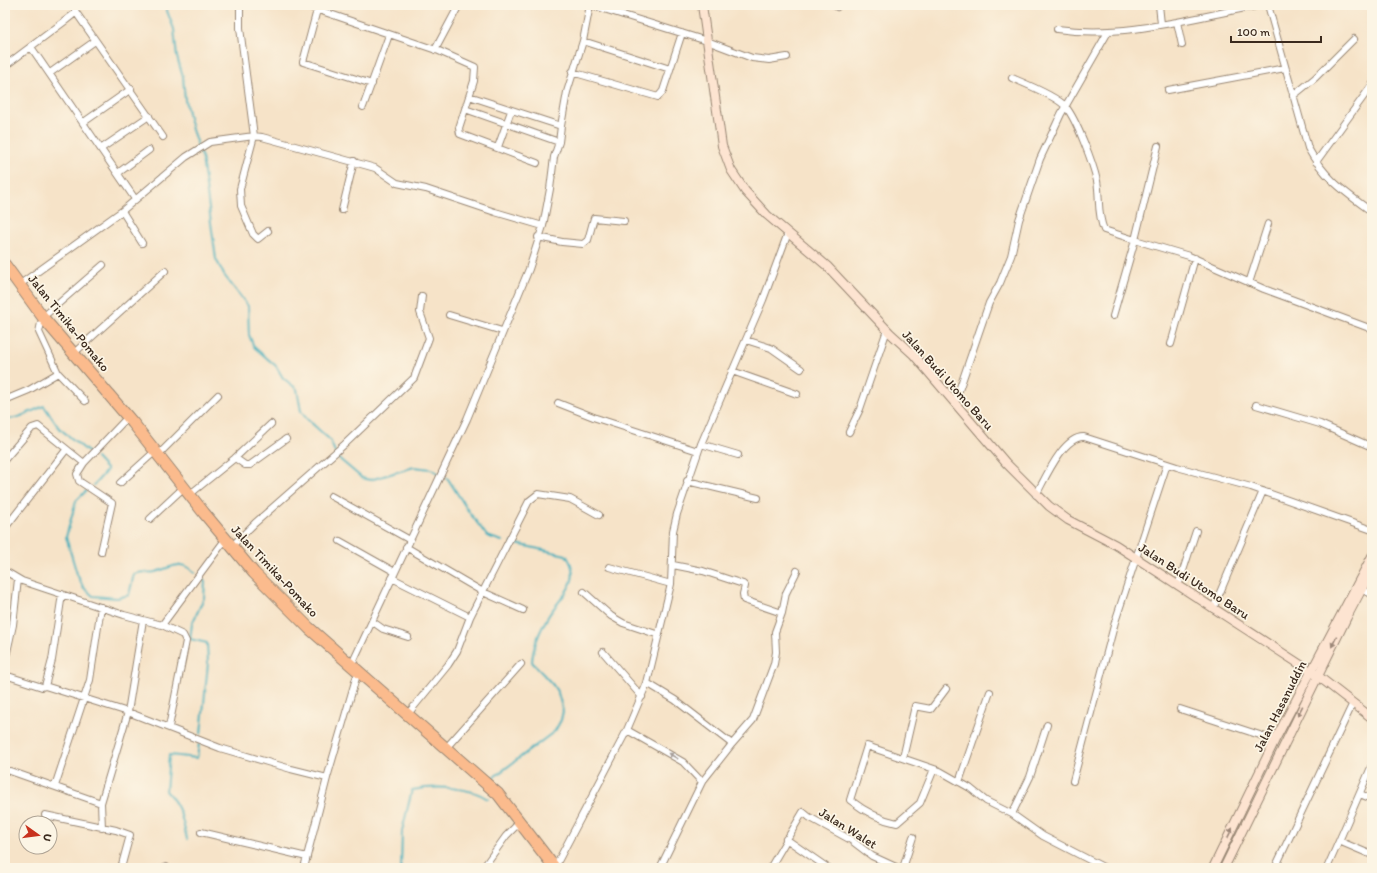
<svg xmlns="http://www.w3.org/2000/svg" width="1377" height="873" font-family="Itim,sans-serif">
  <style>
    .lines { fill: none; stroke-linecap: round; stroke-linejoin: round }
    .stream { stroke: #40aebc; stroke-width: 2 }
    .street-casing { stroke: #988673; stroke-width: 8 }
    .secondary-casing { stroke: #988673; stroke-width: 10 }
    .highway-casing { stroke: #988673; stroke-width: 13 }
    .street { stroke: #fff; stroke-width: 6 }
    .secondary { stroke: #fde4d1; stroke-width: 8 }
    .highway { stroke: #fbbb8d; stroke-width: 11 }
    .oneway { fill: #9c8778 }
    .oneway2 { fill: #a79f9a }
    .labels { text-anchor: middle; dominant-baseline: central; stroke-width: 3.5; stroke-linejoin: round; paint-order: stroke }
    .street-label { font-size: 13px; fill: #3b2a1e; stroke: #fcf5e5 }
  </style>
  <rect width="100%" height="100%" fill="#fcf5e5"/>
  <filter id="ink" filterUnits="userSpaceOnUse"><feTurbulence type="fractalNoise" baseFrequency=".025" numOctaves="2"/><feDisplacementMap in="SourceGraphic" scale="8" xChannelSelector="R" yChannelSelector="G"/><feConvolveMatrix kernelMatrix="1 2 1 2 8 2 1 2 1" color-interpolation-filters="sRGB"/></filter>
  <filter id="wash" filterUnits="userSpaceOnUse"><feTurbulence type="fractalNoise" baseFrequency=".012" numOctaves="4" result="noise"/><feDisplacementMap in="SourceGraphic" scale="16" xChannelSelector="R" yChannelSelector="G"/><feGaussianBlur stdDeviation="0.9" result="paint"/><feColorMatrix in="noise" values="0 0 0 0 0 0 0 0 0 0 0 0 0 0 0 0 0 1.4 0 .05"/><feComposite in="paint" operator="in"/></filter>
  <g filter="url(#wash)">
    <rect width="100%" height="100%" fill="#f6e3c8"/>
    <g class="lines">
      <path class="stream" d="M 167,5 L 167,11 L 174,29 L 177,57 L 183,77 L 185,100 L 192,130 L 202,158 L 216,259 L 224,275 L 248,306 L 249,335 L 254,347 L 276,366 L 283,378 L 297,389 L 301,411 L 306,418 L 330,440 L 337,457 L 362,478 L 370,480 L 414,467 L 431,469 L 448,479 L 469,512 L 487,536 L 502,541
        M 5,420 L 19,417 L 44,406 L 59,428 L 88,452
        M 94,485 L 107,470 L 96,458
        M 86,491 L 76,501 L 66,537 L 77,574 L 83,587 L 93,596 L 117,598 L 129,595 L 134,574 C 145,570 148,574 155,572 C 172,568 180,558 195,573
        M 201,734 L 208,663 L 207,643 L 190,639 L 192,624 L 204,598 L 205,582 L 203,580
        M 492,784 L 494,777 L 555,731 L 561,720 L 563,711 L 558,693 L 553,685 L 532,662 C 533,645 540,630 549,615 C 562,595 584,581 566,555 L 512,543
        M 187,839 C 182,818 181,807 166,791 L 169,755 L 197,758 L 199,744
        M 401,868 L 402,831 L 412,790 C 434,786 469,786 488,799"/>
    </g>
  </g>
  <g filter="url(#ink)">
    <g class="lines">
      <g class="street-casing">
        <path id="street" d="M 240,5 L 240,28 L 254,136 L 240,189 L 241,206 L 253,234 L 258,239 L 268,231
          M 304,5 L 439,51 L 475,67 L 474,81 L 459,128 L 460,134 L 537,163
          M 591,5 L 707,41 L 752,58 L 769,60 L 787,57
          M 834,5 L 837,7
          M 1159,5 L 1161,24
          M 1268,5 L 1308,148 C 1324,178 1345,192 1372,212
          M 317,10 L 303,62 L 372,84
          M 75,11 L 163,137
          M 1177,22 L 1182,45
          M 1057,29 C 1125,39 1194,17 1261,5
          M 583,41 L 670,69
          M 31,47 L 135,199
          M 435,50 L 459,5
          M 5,66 L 65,21 L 74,14 L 77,5
          M 572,72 L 658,97 L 663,91 L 682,33
          M 50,73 L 95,41
          M 1012,78 C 1024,83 1058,97 1066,107 C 1077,121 1093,163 1097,181 C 1100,197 1097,214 1104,230 L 1135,240 L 1158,146
          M 1168,90 L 1285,68
          M 1293,96 L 1315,78 L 1354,39
          M 363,107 L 389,35
          M 465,109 L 559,142
          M 84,122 L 131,89
          M 561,126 L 567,92 L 583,41 L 590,5
          M 498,147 L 511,111
          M 102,148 L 149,116
          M 1316,162 L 1372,85
          M 118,173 L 149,150
          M 342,210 L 354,161
          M 122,211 L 142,243
          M 538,237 L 562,242 L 583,244 L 588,240 L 594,218 L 624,221
          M 1249,283 L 1268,224
          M 19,285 L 122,211 L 186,157 L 210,142 L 254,136 L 262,137 L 368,166 L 375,168 L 397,183 L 426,189 L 495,212 L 543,226
          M 449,315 L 502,331
          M 1113,316 L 1135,240 L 1189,256 L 1264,289 L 1372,329
          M 43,317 L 103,265
          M 41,323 L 39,332 L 58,373 L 85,401
          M 746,340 L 771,348 L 801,369
          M 1171,344 L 1195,258
          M 74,353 L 165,271
          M 732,371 L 797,394
          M 5,400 L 29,390 L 58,373
          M 955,402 L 989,303 L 1000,283 L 1011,256 L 1019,220 L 1040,159 L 1061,114 L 1108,32
          M 558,403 L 596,418 L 698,451
          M 1256,405 L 1320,424 L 1372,447
          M 849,432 L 860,409 L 887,330
          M 701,444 L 738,455
          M 159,454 L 218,395
          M 235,458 L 245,465 L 250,465 L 286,439
          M 5,459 L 32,428 L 38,426 L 84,463
          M 687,481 L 758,498
          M 120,483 L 151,455
          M 189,495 L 235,458 L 271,424
          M 1036,495 C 1045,479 1063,436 1084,437 L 1177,467 L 1251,487 L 1372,530
          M 331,496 L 410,540
          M 150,519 L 180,491
          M 5,528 L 66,450
          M 340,541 L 395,572
          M 231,547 L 255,523 L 345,444 L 414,378 L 429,338 L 420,312 L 422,296
          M 406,547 L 483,592 L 523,610
          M 101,552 L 112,503 L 79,481 L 77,474 L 84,463 L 124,421
          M 673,565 L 703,571 L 743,584 L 745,586 L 743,594 L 744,600 L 782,613
          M 609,567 L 671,584
          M 5,571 L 22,581 L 124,615 L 162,625 L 222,544
          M 392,578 L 470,617
          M 1178,586 L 1196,531
          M 1362,590 L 1372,594
          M 584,592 L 611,616 L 623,623 L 659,635
          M 1213,609 L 1263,491
          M 373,622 L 383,629 L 408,637
          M 162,625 L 183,635 L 186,641 L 169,727
          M 603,652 L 642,697
          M 5,661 L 13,625 L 18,579
          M 351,666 L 467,419 L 529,269 L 543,226 L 550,189 L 554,157 L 559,142 L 561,126 L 469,96
          M 5,675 L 42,687 L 45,686 L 52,660 L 62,594
          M 647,683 L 675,700 L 732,744
          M 45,686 L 128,712 L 220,748 L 291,769 L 327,778
          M 1180,709 L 1275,740
          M 407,715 L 448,665 L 457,651 L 470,617 L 529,501 L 538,494 L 570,499 L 599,515
          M 627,730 L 683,762 L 702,782
          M 446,748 L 521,664
          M 903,758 L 915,706 L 931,709 L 946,689
          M 1372,765 L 1339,841 L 1372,855
          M 934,769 L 920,803 L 897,823 C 881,820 863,810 850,800 L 867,746 L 940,771 L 970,788 L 986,801 L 1012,814 L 1043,836 L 1105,868
          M 10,771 L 101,803
          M 1073,781 L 1115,622 L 1167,464
          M 959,782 L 990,692
          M 55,786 L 90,680 L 101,607
          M 1360,794 L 1372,799
          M 1012,814 L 1030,777 L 1047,725
          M 45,815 L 116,830 L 130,835 L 121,868
          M 102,828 L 101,803 L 128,712 L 143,620
          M 201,832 L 307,857
          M 786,839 L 828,868
          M 555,867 L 627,730 L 647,683 L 671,584 L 673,531 L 677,514 L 701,444 L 763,300 L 788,233
          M 166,868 L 166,867
          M 304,868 L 327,778 L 356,678
          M 483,868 L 506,836 L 516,826
          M 660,868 L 702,782 L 732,744 L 753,720 L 774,664 L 776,652 L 775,632 L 782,613 L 786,593 L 797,571
          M 770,868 L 803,812 L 809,817 L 851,840 L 872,856 L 898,868
          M 903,868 L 913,837
          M 1275,868 L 1353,703
          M 1327,868 L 1339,841"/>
      </g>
      <g class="secondary-casing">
        <path id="secondary" d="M 702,5 L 722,146 L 731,170 L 745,191 L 767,215 L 827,266 L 890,333 L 913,354 L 1006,463 L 1049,506 L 1068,520 L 1116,545 L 1318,676 L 1372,718
          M 1213,868 L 1275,740 L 1372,556
          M 1224,868 L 1347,617 L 1372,570"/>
      </g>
      <g class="highway-casing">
        <path id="highway" d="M 5,265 L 45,320 L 133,423 L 204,513 L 254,573 L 309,628 L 498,794 L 555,868"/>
      </g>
      <use href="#street" class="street"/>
      <use href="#secondary" class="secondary"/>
      <use href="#highway" class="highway"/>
    </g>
    <defs><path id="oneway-solid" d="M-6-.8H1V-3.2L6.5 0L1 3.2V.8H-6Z"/></defs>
    <g class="oneway">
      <use href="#oneway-solid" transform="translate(1334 642) rotate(116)"/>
      <use href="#oneway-solid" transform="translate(1300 711) rotate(117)"/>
      <use href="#oneway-solid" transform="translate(1230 833) rotate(-64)"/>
    </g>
    <use class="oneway2" href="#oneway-solid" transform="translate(673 756) rotate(-150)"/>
  </g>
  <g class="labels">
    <g class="street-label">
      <text transform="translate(69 323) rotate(51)">Jalan Timika-Pomako</text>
      <text transform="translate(948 380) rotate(48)">Jalan Budi Utomo Baru</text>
      <text transform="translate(275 571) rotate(47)">Jalan Timika-Pomako</text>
      <text transform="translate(1194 581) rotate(33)">Jalan Budi Utomo Baru</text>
      <text transform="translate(1280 706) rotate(-63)">Jalan Hasanuddin</text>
      <text transform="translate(848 828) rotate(32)">Jalan Walet</text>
    </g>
  </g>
  <rect width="1377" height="873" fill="none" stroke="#fcf5e5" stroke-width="20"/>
  <g transform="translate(38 835) rotate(104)"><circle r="19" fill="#fcf5e5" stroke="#afa495"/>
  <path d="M0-3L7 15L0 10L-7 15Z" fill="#c8321e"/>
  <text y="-6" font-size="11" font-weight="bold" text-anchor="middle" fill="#3b2a1e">U</text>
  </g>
  <path d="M1231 36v6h90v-6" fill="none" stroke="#3b2a1e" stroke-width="2"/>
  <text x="1237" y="36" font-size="12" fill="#3b2a1e" stroke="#fcf5e5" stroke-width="3" paint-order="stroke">100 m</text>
</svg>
